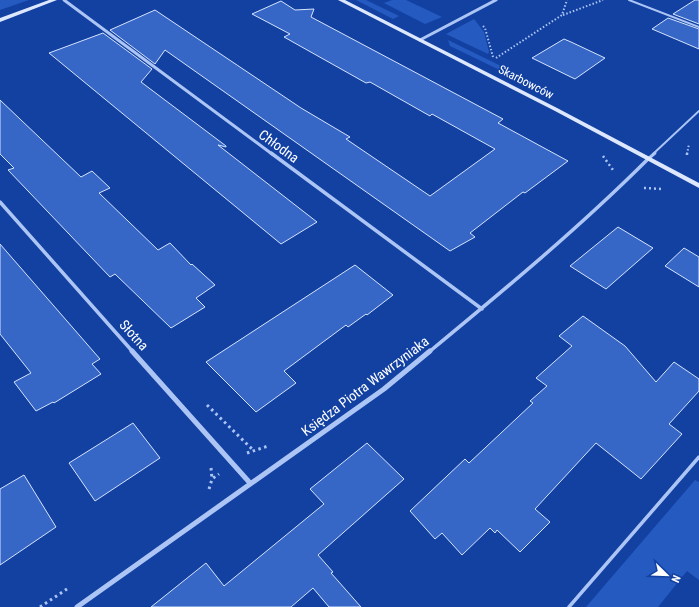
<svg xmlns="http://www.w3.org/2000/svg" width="699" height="607" font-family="'Roboto Condensed',sans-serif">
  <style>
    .green { fill: #255ac0 }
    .building { fill: #3767c6; stroke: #d5e3fe }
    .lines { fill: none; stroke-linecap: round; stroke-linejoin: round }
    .path-far2 { stroke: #acc5f5; stroke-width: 2; stroke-dasharray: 1.5 2; stroke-linecap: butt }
    .path-far1 { stroke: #acc5f5; stroke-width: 2.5; stroke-dasharray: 2 3; stroke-linecap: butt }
    .path { stroke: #acc5f5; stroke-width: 3; stroke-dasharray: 2.5 3.5; stroke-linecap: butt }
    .lane-far2 { stroke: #acc5f5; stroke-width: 2 }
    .lane-far1 { stroke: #acc5f5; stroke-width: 3 }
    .lane { stroke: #acc5f5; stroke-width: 3.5 }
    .street-far2 { stroke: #acc5f5; stroke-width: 3 }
    .street-far1 { stroke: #acc5f5; stroke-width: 3.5 }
    .street { stroke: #acc5f5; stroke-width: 5 }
    .secondary { fill: #dde7fd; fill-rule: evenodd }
    .labels { text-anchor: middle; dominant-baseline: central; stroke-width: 3; stroke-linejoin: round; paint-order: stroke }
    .far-street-label { font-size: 12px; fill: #fff; stroke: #1241a2 }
    .street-label { font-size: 14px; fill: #fff; stroke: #1241a2 }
  </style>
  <rect width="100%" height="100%" fill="#1241a2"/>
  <path class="green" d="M 0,0 L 29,0 L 0,10 Z
    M 356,0 L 366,0 L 399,16 L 393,19 Z
    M 392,0 L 406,0 L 442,17 L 425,24 L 384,3 Z
    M 474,19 L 484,32 L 489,52 L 488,54 L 446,34 Z
    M 448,40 L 519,75 L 514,77 L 450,46 Z
    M 695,480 L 699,482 L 699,580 L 687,571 L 658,607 L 586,607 Z"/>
  <path class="building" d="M 695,0 L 699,0 L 699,24 L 673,14 Z
    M 281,1 L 295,10 L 314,9 L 311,17 L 503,119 L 498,123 L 568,161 L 525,193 L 523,192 L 470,233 L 475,237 L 450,251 L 165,50 L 155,64 L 110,30 L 155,10 L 301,108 L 350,137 L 346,139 L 430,196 L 495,149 L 432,114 L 430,116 L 370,82 L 366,83 L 284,37 L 290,34 L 252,14 Z
    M 668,18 L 699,29 L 699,49 L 652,29 Z
    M 103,33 L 152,69 L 141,82 L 226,146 L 226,147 L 218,145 L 317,222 L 281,244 L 49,53 Z
    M 564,39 L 571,42 L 605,58 L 575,79 L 532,58 Z
    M 0,100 L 81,177 L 92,171 L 110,188 L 99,193 L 158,250 L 170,243 L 191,265 L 192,264 L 215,285 L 196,298 L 205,307 L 171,328 L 115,274 L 110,277 L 8,170 L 14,168 L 0,154 Z
    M 618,227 L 653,248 L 606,289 L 570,266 Z
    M 0,244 L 100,359 L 92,364 L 101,374 L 54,403 L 53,402 L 36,411 L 14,382 L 31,373 L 0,334 Z
    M 684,248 L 699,257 L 699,287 L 665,266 Z
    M 355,265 L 393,295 L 367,315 L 366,314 L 348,327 L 346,325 L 284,371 L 296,383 L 256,412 L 206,362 Z
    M 583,316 L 625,346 L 656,382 L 674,362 L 699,379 L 699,391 L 669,424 L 682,434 L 641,479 L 596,443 L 535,509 L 550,522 L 520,552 L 497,530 L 495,533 L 490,528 L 462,555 L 442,533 L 435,539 L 410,511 L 465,459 L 469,463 L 533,403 L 530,401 L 547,386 L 536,378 L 572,346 L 559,336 Z
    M 133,423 L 160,458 L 95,501 L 69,463 Z
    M 367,443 L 404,479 L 318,555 L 333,572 L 331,573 L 361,607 L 329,607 L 313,588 L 291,607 L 151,607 L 206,563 L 224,586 L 324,504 L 310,489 Z
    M 24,475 L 56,527 L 0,565 L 0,489 Z"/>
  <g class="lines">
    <path class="path-far2" d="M 563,15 L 603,0
      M 483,26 L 485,28 L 493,57
      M 496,58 L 562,15 L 567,0
      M 687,154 L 689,144"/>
    <path class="path-far1" d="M 687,155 L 687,153
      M 603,156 L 613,170
      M 644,188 L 663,189"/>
    <path class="path" d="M 207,405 L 252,449
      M 247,453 L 268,446
      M 211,468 L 212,479
      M 209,489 L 212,479 L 219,474
      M 40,607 L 67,589"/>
    <path class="lane-far2" d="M 629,0 L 699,27
      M 653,154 L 699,111"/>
    <path class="lane-far1" d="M 648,159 L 655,153"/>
    <path class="lane" d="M 569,607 L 699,457"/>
    <path class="street-far2" d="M 64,0 L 272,154
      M 420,40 L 496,0"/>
    <path class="street-far1" d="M 271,153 L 482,309
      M 0,202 L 133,352
      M 429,352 C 504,290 579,228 648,159"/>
    <path class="street" d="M 132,351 L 250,483
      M 77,607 L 384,389 L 430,351"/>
    <path class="secondary" d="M 49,0 L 57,0 L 0,22 L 0,18 Z
      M 338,0 L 345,0 L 559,109 L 699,183 L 699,188 L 555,111 Z"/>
  </g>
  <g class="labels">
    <g class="far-street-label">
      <text transform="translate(526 82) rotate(27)">Skarbowców</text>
    </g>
    <g class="street-label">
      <text transform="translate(279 146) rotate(36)">Chłodna</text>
      <text transform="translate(134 335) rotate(48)">Słotna</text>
      <text transform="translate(365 386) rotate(-37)">Księdza Piotra Wawrzyniaka</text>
    </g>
  </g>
  <g transform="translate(667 575) rotate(113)" stroke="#1241a2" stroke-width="3" paint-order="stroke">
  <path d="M0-3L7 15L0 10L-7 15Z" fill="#ffffff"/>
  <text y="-6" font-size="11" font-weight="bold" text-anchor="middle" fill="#ffffff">N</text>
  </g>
</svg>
